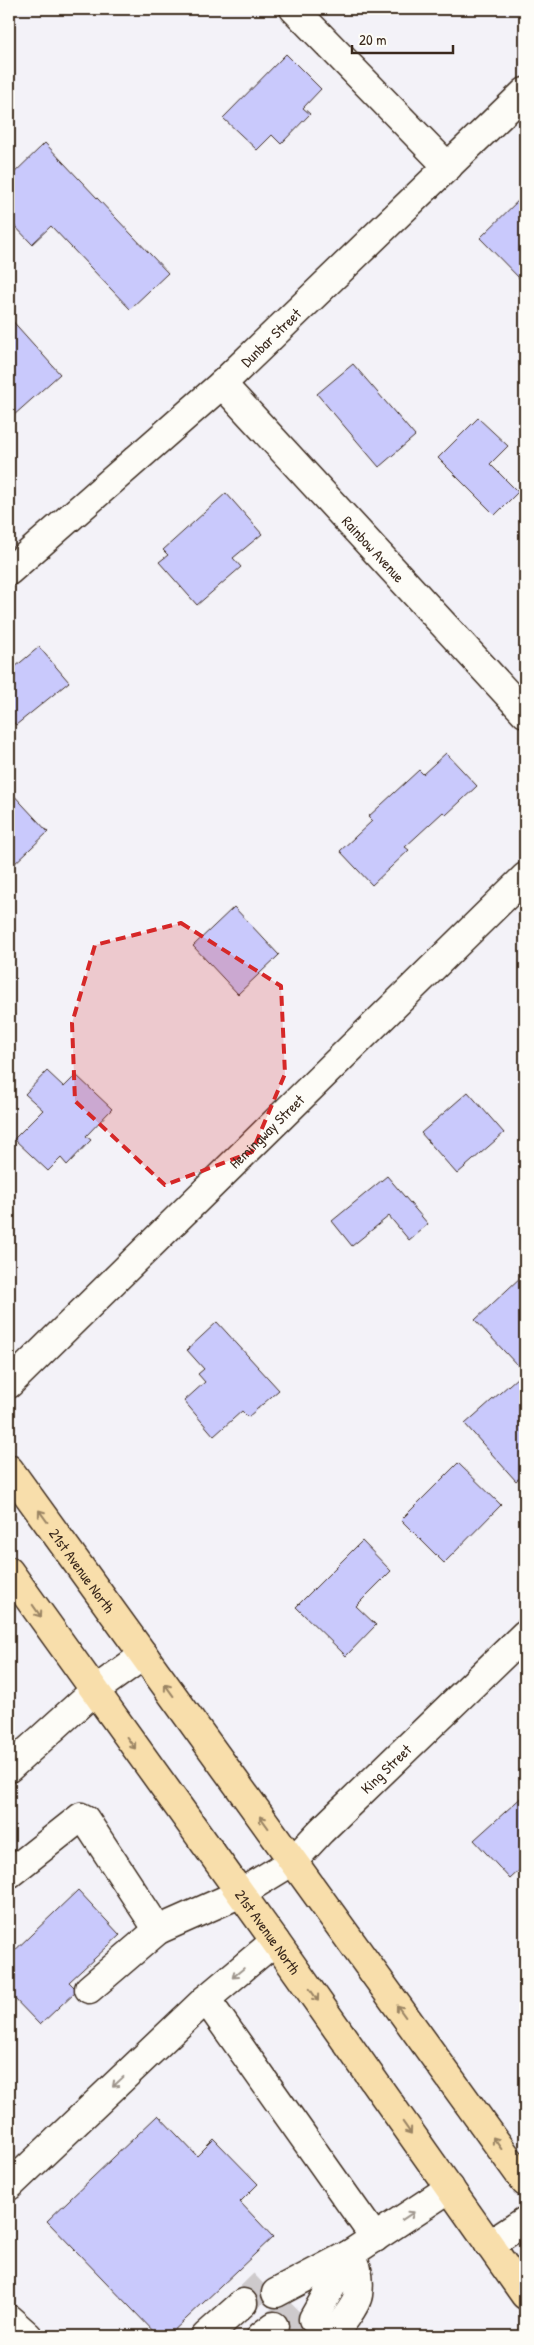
<svg xmlns="http://www.w3.org/2000/svg" width="534" height="2345" font-family="'Patrick Hand',sans-serif">
  <style>
    .building { fill: #c9c9fc; stroke: #3b2a1e }
    .lines { fill: none; stroke-linecap: round; stroke-linejoin: round }
    .minor-tunnel { stroke: #cecacc; stroke-width: 28; stroke-dasharray: 28 14; stroke-linecap: butt }
    .minor-casing { stroke: #3b2a1e; stroke-width: 31 }
    .major-casing { stroke: #3b2a1e; stroke-width: 31 }
    .minor { stroke: #fdfcf7; stroke-width: 28 }
    .major { stroke: #f8deab; stroke-width: 28 }
    .oneway { stroke: #9a8464 }
    .oneway2 { stroke: #9c938a }
    .marked { fill: #d62828; fill-opacity: 0.2; stroke: #d62828; stroke-width: 4; stroke-dasharray: 10 6; stroke-linejoin: round }
    .labels { text-anchor: middle; dominant-baseline: central; stroke-width: 4; stroke-linejoin: round; paint-order: stroke }
    .street-label { font-size: 15px; fill: #3b2a1e; stroke: #fdfcf7 }
  </style>
  <rect width="100%" height="100%" fill="#f3f2f8"/>
  <filter id="ink" filterUnits="userSpaceOnUse"><feTurbulence type="fractalNoise" baseFrequency=".02" numOctaves="2"/><feDisplacementMap in="SourceGraphic" scale="10" xChannelSelector="R" yChannelSelector="G"/><feConvolveMatrix kernelMatrix="1 2 1 2 8 2 1 2 1" color-interpolation-filters="sRGB"/></filter>
  <g filter="url(#ink)">
    <path class="building" d="M 286,54 L 321,89 L 303,108 L 310,114 L 281,144 L 272,135 L 257,150 L 223,118 Z
      M 45,143 L 168,273 L 130,309 L 51,226 L 32,244 L 9,220 L 9,178 Z
      M 525,194 L 525,284 L 480,238 Z
      M 9,317 L 60,374 L 13,416 L 9,411 Z
      M 353,364 L 415,436 L 379,467 L 317,394 Z
      M 478,418 L 508,446 L 490,464 L 518,492 L 495,515 L 438,458 Z
      M 226,493 L 262,534 L 233,558 L 241,567 L 197,605 L 159,562 L 168,555 L 163,550 Z
      M 39,647 L 69,682 L 16,725 L 9,717 L 9,672 Z
      M 446,753 L 477,786 L 446,815 L 443,812 L 405,847 L 409,850 L 372,885 L 340,851 L 372,821 L 368,817 L 419,770 L 423,774 Z
      M 9,790 L 48,832 L 12,866 L 9,862 Z
      M 234,907 L 279,955 L 238,994 L 193,946 Z
      M 47,1071 L 64,1087 L 76,1075 L 112,1109 L 86,1136 L 91,1140 L 67,1165 L 61,1158 L 48,1171 L 14,1139 L 43,1110 L 25,1094 Z
      M 468,1092 L 504,1133 L 457,1174 L 421,1133 Z
      M 387,1176 L 428,1224 L 409,1240 L 389,1216 L 352,1246 L 332,1221 Z
      M 523,1275 L 525,1277 L 525,1359 L 518,1366 L 475,1320 Z
      M 217,1322 L 279,1390 L 248,1417 L 242,1411 L 214,1436 L 184,1401 L 205,1382 L 198,1374 L 204,1369 L 187,1350 Z
      M 518,1377 L 525,1386 L 525,1473 L 516,1481 L 465,1424 Z
      M 458,1463 L 501,1505 L 444,1563 L 401,1520 Z
      M 362,1541 L 391,1571 L 356,1606 L 376,1625 L 346,1656 L 296,1607 Z
      M 525,1794 L 525,1865 L 510,1879 L 474,1840 Z
      M 78,1890 L 120,1935 L 69,1982 L 77,1990 L 40,2025 L 9,1993 L 9,1956 Z
      M 158,2115 L 197,2156 L 214,2139 L 258,2184 L 240,2202 L 273,2237 L 168,2336 L 158,2336 L 47,2221 Z"/>
    <g class="lines">
      <path class="minor-tunnel" d="M 243,2303 L 267,2280
        M 274,2326 L 296,2304
        M 292,2336 L 313,2319"/>
      <g class="minor-casing">
        <g id="minor">
          <path d="M 294,9 L 448,167"/>
          <path id="s1" d="M 222,384 L 525,713"/>
          <path id="s2" d="M 9,571 L 222,384 L 525,92"/>
          <path id="s3" d="M 9,1384 L 525,877"/>
          <path d="M 9,1768 L 94,1691 L 144,1655"/>
          <path id="s4" d="M 9,1874 L 81,1817 L 85,1819 L 158,1930 L 239,1894 L 293,1861 L 321,1831 L 525,1634"/>
          <path d="M 89,1989 L 158,1930"/>
          <path d="M 206,1999 L 375,2238"/>
          <path d="M 9,2186 L 206,1999 L 275,1941"/>
          <path d="M 489,2245 L 525,2221"/>
          <path d="M 276,2293 L 350,2254 L 450,2188"/>
          <path d="M 9,2319 L 28,2336"/>
          <path d="M 313,2319 L 350,2254"/>
          <path d="M 206,2336 L 243,2303"/>
          <path d="M 261,2336 L 274,2326"/>
          <path d="M 330,2336 C 338,2330 357,2304 358,2295 C 360,2280 358,2265 350,2254"/>
        </g>
      </g>
      <g class="major-casing">
        <g id="major">
          <path id="s5" d="M 9,1469 L 525,2182"/>
          <path id="s6" d="M 9,1571 L 275,1941 L 525,2295"/>
        </g>
      </g>
      <use href="#minor" class="minor"/>
      <use href="#major" class="major"/>
    </g>
    <defs><path id="oneway-shaft" d="M-6 0H5M1.5-3L5.5 0L1.5 3" fill="none" stroke-width="1.6" stroke-linecap="round" stroke-linejoin="round" transform="scale(1.25)"/></defs>
    <g class="oneway">
      <use href="#oneway-shaft" transform="translate(43 1516) rotate(-126)"/>
      <use href="#oneway-shaft" transform="translate(37 1611) rotate(55)"/>
      <use href="#oneway-shaft" transform="translate(169 1690) rotate(-126)"/>
      <use href="#oneway-shaft" transform="translate(131 1743) rotate(54)"/>
      <use href="#oneway-shaft" transform="translate(264 1822) rotate(-126)"/>
      <use href="#oneway-shaft" transform="translate(314 1995) rotate(55)"/>
      <use href="#oneway-shaft" transform="translate(401 2011) rotate(-126)"/>
      <use href="#oneway-shaft" transform="translate(407 2128) rotate(55)"/>
      <use href="#oneway-shaft" transform="translate(497 2143) rotate(-126)"/>
    </g>
    <g class="oneway2">
      <use href="#oneway-shaft" transform="translate(238 1973) rotate(140)"/>
      <use href="#oneway-shaft" transform="translate(118 2082) rotate(137)"/>
      <use href="#oneway-shaft" transform="translate(408 2216) rotate(-34)"/>
    </g>
  </g>
  <path class="marked" d="M 181,923 L 281,986 L 285,1074 L 252,1152 L 165,1185 L 75,1101 L 72,1023 L 95,945 Z"/>
  <g class="labels">
    <g class="street-label">
      <text stroke="none"><textPath href="#s2" startOffset="351">Dunbar Street</textPath></text>
      <text stroke="none"><textPath href="#s1" startOffset="224">Rainbow Avenue</textPath></text>
      <text stroke="none"><textPath href="#s3" startOffset="361">Hemingway Street</textPath></text>
      <text stroke="none"><textPath href="#s5" startOffset="125">21st Avenue North</textPath></text>
      <text stroke="none"><textPath href="#s4" startOffset="512">King Street</textPath></text>
      <text stroke="none"><textPath href="#s6" startOffset="444">21st Avenue North</textPath></text>
    </g>
  </g>
  <rect width="534" height="2345" fill="none" stroke="#fdfcf7" stroke-width="30"/>
  <rect x="15" y="15" width="504" height="2315" fill="none" stroke="#3b2a1e" stroke-width="2" filter="url(#ink)"/>
  <path d="M352 45v8h101v-8" fill="none" stroke="#3b2a1e" stroke-width="2.5"/>
  <text x="359" y="45" font-size="15" fill="#3b2a1e" stroke="#fdfcf7" stroke-width="4" paint-order="stroke">20 m</text>
</svg>
